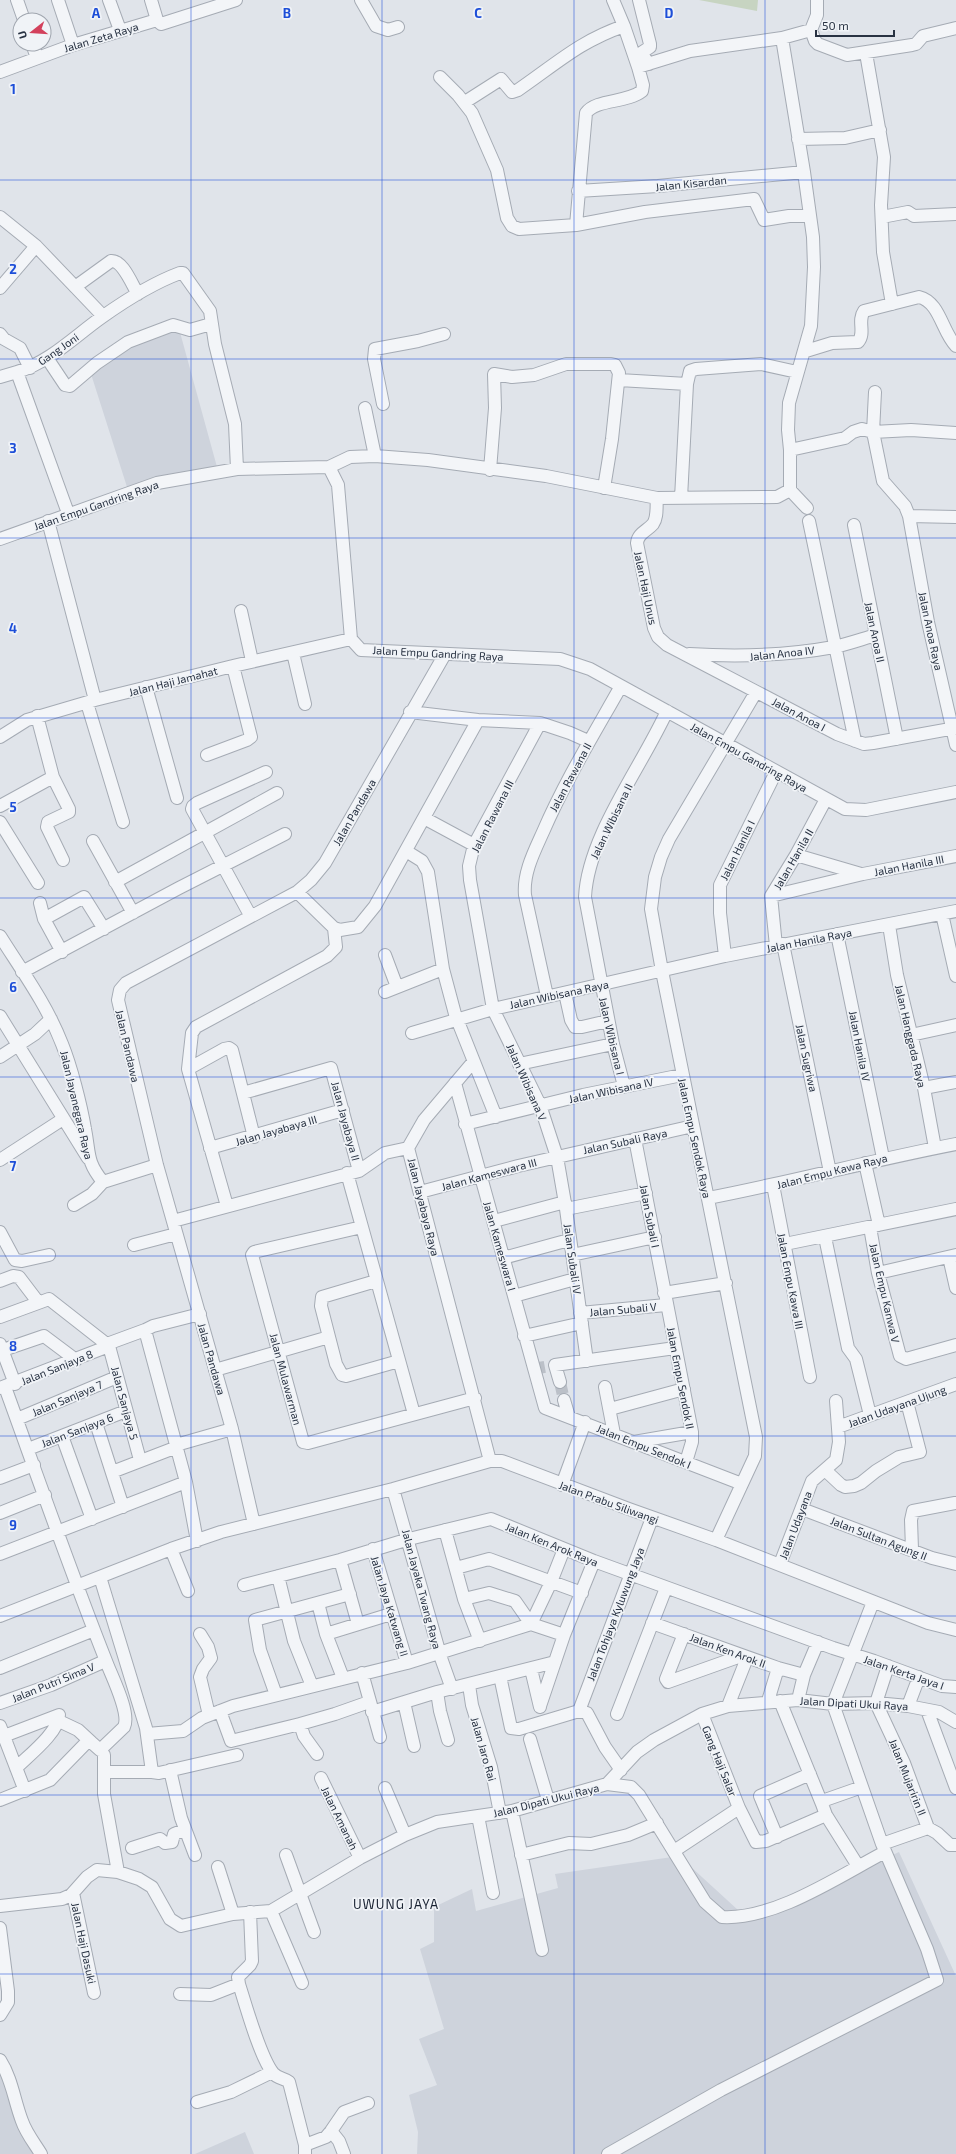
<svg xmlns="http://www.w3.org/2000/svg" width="956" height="2154" font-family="'Exo 2',sans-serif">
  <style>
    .built { fill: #ced3dc }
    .green { fill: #c7d4c1 }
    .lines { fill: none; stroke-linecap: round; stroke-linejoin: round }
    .minor-tunnel { stroke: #bbc0c8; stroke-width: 12; stroke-dasharray: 12 6; stroke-linecap: butt }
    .minor-casing { stroke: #a5abb4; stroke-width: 14 }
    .minor { stroke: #f3f5f8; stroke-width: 12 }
    .grid { fill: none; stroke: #1d4ed8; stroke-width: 1; stroke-opacity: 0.55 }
    .labels { text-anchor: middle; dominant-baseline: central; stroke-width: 3.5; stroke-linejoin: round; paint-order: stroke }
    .street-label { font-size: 11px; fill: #283242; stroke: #f0f3f7 }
    .quarter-label { font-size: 13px; letter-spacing: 1px; fill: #1a2333; stroke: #f0f3f7 }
    .grid-label { font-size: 13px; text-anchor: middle; font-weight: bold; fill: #1d4ed8; stroke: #f0f3f7; stroke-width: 3.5; stroke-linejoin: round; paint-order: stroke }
  </style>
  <rect width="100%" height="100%" fill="#e0e4ea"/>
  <path class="built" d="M 178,325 L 217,467 L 127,487 L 91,374 L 138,338 Z
    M 899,1852 L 956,1976 L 956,2154 L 417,2154 L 418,2132 L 409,2095 L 437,2085 L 419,2039 L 444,2029 L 420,1949 L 434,1942 L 434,1907 L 472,1889 L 476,1911 L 558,1888 L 555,1874 L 679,1856 L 750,1921 Z
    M 0,2072 L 44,2154 L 0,2154 Z
    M 245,2132 L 254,2154 L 195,2154 Z"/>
  <path class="green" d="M 699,0 L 758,0 L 757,11 Z"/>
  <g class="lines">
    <path class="minor-tunnel" d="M 533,1369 L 555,1365
      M 560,1382 L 564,1400"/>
    <g class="minor-casing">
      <path id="minor" d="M 17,0 L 24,20
        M 58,0 L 73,45
        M 109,0 L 120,30
        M 151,0 L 157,20 L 161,24 L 236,0
        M 361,0 L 376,26 L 388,30 L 398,27
        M 613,0 L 624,26 L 638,67 L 690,51 L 782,38
        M 639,0 L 650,44 L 650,47 L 641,53 L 649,64
        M 811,30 L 815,41 L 818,44 L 847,55 L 912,45 L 916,44 L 923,36 L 956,28
        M 32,44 L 37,58
        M 866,53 L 884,157 L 881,205 L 883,252 L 892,304
        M 0,72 L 73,45 L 157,20
        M 440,77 L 458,95 L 472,113 L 497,170 L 507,218 L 512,226 L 519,229 L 576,225 L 645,212 L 754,199 L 764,220 L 789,216 L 810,216
        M 465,102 L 501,79 L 512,92 L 518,90 C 556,64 580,41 624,26
        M 798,139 L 845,138 L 880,130
        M 578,191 L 658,186 L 804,172
        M 0,217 L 36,246 L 103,316
        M 882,217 L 908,212 L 914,216 L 956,214
        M 576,225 L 586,113 C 596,99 627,103 642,91 L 643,85 L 638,67
        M 75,287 L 111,261 C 123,260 132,285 138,294
        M 0,288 L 36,246
        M 0,334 L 4,339 L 20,348 L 30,368
        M 806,351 L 832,343 L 858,342 C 866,333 857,321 864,311 L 919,297 C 940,302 942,332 956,346
        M 47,358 L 65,385 L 70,386 L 97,363 L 128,342 L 173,325 L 190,330 L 211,324
        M 0,377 L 17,372
        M 619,380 L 687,384
        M 875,392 L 873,432 L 883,481 L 905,506 L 909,516 L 928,622 L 956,745
        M 383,404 L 374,359 L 375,349 L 418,341 L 444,334
        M 365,408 L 375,456
        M 790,450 L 845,438 L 853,432 L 862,429 L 873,432 L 911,430 L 956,433
        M 329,467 L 350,457 L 375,456 L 428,460 L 546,476 L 657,498 L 777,497 L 790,490 L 790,450 L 788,430 L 789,403 L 811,326 L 814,267 L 813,237 L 804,172 L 782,38 L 811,30 L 817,15 L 817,0
        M 490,470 L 495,408 L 494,374 L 512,377 L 534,375 L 566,364 L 611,364 L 615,365 L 619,373 L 612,439 L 604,488
        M 790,490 L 807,508
        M 657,498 C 656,506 658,517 653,524 C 647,531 638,533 637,543 L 654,628 L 658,637 L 667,645 L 837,734 L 864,744 L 873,743 L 956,728
        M 681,498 L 687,384 L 690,371 L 696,369 L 761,364 L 797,372
        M 68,513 L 17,372 C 50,362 75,336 102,317 C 126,300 153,283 180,273 L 183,273 L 210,311 L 215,344 L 235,424 L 237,469
        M 909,516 L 956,517
        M 48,521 L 95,700
        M 809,521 L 855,741
        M 854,525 L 897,739
        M 0,539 L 157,483 L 237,469 L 329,467 L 338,485 L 351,639 L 361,650 L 560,659 L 590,669 L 845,809 L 866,810 L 956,792
        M 241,611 L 252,661
        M 293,653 L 305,704
        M 689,654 C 738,657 785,656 834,647 C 848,644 862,639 876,635
        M 146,687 L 177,798
        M 87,703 L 123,822
        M 410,712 L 478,720 L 540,723 L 570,733 L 588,741
        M 37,716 L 53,777 L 69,809 L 69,812 L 48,822 L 47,827 L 63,860
        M 540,723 L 474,845 L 469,866 L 470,880 L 493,1009 L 540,1105 L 557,1157 L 566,1209 L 587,1361
        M 0,737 L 27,720 L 95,700 L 233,666 L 351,639
        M 207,755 L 247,740 L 251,737 L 233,666
        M 0,806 L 53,777
        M 424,818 L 474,845
        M 0,822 L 38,883
        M 93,841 L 133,913
        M 406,851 L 422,861 L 428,872 L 443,969 L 455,1014 L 496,1117
        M 796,855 L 861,874
        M 115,882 L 277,793
        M 297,892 L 334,928 L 340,930 L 358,927 L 375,906 L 478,720
        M 771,896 L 863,874 L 956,856
        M 40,903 L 44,919 L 62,952
        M 942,914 L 956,976
        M 250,915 L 192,809 L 193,806 L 197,803 L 266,772
        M 44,919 L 84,897 L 104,929
        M 889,925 L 897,975 L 924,1088 L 935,1148
        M 837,934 L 883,1158
        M 0,936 C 22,971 47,1005 62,1044 C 71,1066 81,1105 85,1129 C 90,1154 86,1161 103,1182 L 157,1165
        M 783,944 L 830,1172
        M 776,946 L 771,896 L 796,855 L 826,799
        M 385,955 L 397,987
        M 725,956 L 720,913 L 720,885 L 776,772
        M 22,972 L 179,888 L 285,834
        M 385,992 L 443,969
        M 565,993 L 571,1020 L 575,1027 L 582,1027 L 608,1021
        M 547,996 L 525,895 C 523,873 534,852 543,832 C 565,781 594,734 621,686
        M 0,1016 L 88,1158
        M 412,1033 L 493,1009 L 725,956 L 956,911
        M 911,1035 L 956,1025
        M 0,1057 L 35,1034 L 51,1019
        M 519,1064 L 613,1044
        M 188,1069 L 224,1049 L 229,1048 L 232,1050 L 254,1137
        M 455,1083 L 545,1408 L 742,1484
        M 624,1086 L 613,1044 L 585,897 C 588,836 641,768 667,711
        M 924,1088 L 956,1082
        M 243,1093 L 331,1068 L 359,1171
        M 465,1124 L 583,1095 L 682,1075
        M 635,1139 L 692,1432 L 692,1442 L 686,1462
        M 210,1148 L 343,1110
        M 408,1148 L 490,1461
        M 408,1148 L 424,1120 L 473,1062
        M 0,1160 L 63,1119
        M 865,1163 L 879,1225
        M 347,1173 L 414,1414
        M 773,1185 L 810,1377
        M 420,1192 L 518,1166 L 693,1126
        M 708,1198 C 791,1182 873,1160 956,1144
        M 74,1205 L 92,1194 L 103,1182
        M 227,1206 L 188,1069 L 192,1033 L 196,1027 L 327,956 L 336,947 L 334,928
        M 566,1209 L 646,1193
        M 173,1221 L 359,1171 L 385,1153 L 408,1148
        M 494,1221 L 565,1202
        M 362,1227 L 254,1252 L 252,1255 L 303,1442 L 308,1443 L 475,1398
        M 870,1227 L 878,1273 L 900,1356 L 906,1359 L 956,1345
        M 0,1232 L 15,1260 L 22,1261 L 49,1255
        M 825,1237 L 848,1348 L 856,1359 L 870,1415
        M 785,1244 L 956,1209
        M 134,1245 L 176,1234
        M 572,1255 L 655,1237
        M 949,1257 L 956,1288
        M 503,1258 L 569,1240
        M 878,1273 L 956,1255
        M 0,1281 L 13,1276 L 19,1277 L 38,1302
        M 376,1281 L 322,1297 L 321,1306 L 336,1364 L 342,1375 L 346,1376 L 399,1361
        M 664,1293 L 726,1283
        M 514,1296 L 575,1279
        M 580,1313 L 666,1305
        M 0,1317 L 49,1299 L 109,1346
        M 524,1336 L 582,1323
        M 0,1344 L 15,1384
        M 107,1344 L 145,1330
        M 109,1346 L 140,1460
        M 0,1351 L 44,1336 L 76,1360
        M 215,1370 L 329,1337
        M 560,1382 L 555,1365 L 675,1348
        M 605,1387 L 614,1434
        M 0,1388 L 109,1346
        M 564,1400 L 569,1417
        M 610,1409 L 684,1389
        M 17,1419 L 117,1377
        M 96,1423 L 123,1507
        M 838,1427 L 956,1384
        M 62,1436 L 92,1519
        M 634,1442 L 692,1432
        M 176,1445 L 232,1429
        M 28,1449 L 126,1411
        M 825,1470 L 841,1485 L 845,1487 L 854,1486 L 861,1483 L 876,1471 L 899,1457 L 920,1452 L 907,1402
        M 112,1472 L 177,1447
        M 0,1478 L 34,1465
        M 562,1485 L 585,1422
        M 393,1489 L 441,1658 L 452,1689
        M 802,1509 L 932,1558 L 956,1564
        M 0,1513 L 45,1495
        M 254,1524 L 232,1429 L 157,1165 L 118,1000 L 120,990 L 126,983 L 297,892 L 311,880 L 325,863 L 445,654
        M 445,1530 L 464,1599 L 480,1641
        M 716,1540 L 755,1456 L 756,1437 L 662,971 L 651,909 L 655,877 L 661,857 L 669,839 L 756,692
        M 197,1541 L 186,1482 L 145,1330 L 153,1326 L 200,1314
        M 171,1549 L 188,1591
        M 373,1549 L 407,1663
        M 912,1549 L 911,1520 L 913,1511 L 955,1503
        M 0,1554 L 186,1482
        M 340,1560 L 358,1624
        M 780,1564 L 812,1481 L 836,1460 L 839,1442 L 836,1401
        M 456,1568 L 489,1559 L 582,1593
        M 278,1576 L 294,1641 L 312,1686
        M 100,1577 L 146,1728 L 152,1772 L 159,1773 L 237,1755
        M 244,1585 L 340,1560 L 409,1539 L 491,1519 L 594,1561 L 833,1648 L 874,1661 L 942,1686 L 956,1687
        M 464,1599 L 489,1593 L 515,1601 L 531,1624 L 564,1635
        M 318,1603 L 326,1634 L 343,1678
        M 0,1616 L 171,1549 L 221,1532 L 393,1489 L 490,1461 L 502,1461 L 629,1509 L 716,1540 L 928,1623 L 956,1630
        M 652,1623 L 778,1668 L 804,1675
        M 200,1634 L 208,1647 L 211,1658 L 203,1669 L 200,1677 L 209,1715
        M 326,1634 L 391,1614
        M 684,1634 L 666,1679 L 668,1682 L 741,1656
        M 0,1668 L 94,1630
        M 531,1669 L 540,1707
        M 362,1673 L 380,1737
        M 500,1676 L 511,1728 L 519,1729 L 579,1711 L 587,1713 L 605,1747 L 621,1770
        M 469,1685 L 472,1705 L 491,1767 L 500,1813
        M 437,1692 L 440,1711 L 448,1740
        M 276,1695 L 260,1650 L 255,1620 L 350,1594
        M 798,1700 L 804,1675 L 818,1642
        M 768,1701 L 778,1668
        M 780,1701 L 822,1804
        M 404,1702 L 414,1746
        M 0,1703 L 51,1685 L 105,1661
        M 540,1706 L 564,1635 L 594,1561
        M 728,1706 L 747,1658
        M 908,1706 L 919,1677
        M 927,1710 L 956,1788
        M 220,1711 L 231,1741 L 300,1724 L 304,1736 L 317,1754
        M 579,1711 L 652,1518
        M 372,1712 L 437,1692 L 555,1662
        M 617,1714 L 666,1588
        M 702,1714 L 739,1808
        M 59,1721 L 78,1730 L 91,1742
        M 300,1724 L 335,1714 L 369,1702
        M 0,1726 L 25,1791
        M 147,1734 L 183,1731 L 202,1718 L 233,1706 L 407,1663 L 531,1624 L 551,1582 L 564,1549
        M 4,1736 L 59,1715 C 59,1732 28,1756 16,1768
        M 530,1739 L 548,1800
        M 104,1755 L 104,1794 L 118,1872
        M 170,1770 L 181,1818 L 195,1855
        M 104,1772 L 152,1772
        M 321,1778 L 360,1858
        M 607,1784 L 631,1787 L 639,1795 L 705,1902 L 722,1917 C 775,1920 839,1876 885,1852
        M 385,1788 L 405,1835
        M 0,1800 L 50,1780 L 86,1743 L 91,1742 L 100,1750 L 124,1727 C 131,1713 111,1675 106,1661 C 70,1570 38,1478 5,1387
        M 512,1811 L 542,1950
        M 826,1815 L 858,1866
        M 478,1816 L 493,1893
        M 928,1828 L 937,1833 L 950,1845 L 956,1845
        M 777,1837 L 760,1796 L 810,1774
        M 882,1844 L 928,1828 L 904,1763 L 876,1703 L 888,1666
        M 132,1848 L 160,1839 L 165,1843 L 172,1842 L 174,1834 L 184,1830
        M 674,1851 L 739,1808 L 756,1842 L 766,1841 L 826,1815 L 822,1804 L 825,1800 L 862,1787
        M 286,1855 L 314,1932
        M 521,1855 L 569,1843 L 591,1844 L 628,1835 L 657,1823
        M 218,1867 L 233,1914
        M 73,1893 L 94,1993
        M 0,1906 L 62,1899 L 71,1895 L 87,1877 L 97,1870 L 118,1872 L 139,1879 L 152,1887 L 170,1919 L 181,1926 L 233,1914 L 271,1911 L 360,1858 L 405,1835 L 437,1822 L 512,1811 L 607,1784 L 637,1752 L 654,1740 L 702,1714 L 728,1706 L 798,1700 L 833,1704 L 876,1703 L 908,1706 L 939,1712 L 956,1722
        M 271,1911 L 302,1983
        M 250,1912 L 252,1961 L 250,1965 L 238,1977 L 239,1984 C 246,2006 260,2057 273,2073 C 278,2079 284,2078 289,2082 L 305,2145 L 305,2154
        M 0,1928 L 8,1991 L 8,2002 L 0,2015
        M 180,1994 L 211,1995 L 239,1984
        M 0,2060 C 12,2079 14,2100 22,2121 C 26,2133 35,2144 41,2154
        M 197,2102 L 231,2092 L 272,2072
        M 331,2131 L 339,2141 L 344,2154
        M 305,2145 L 326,2137 L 331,2131 L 344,2112 L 368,2103
        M 608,2154 L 721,2090 L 937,1980 L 927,1949 L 882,1844 L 833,1704 L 873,1602"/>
    </g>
    <use href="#minor" class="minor"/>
  </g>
  <path class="grid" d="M 191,0 L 191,2154M 382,0 L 382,2154M 574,0 L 574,2154M 765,0 L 765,2154M 0,180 L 956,180M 0,359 L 956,359M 0,538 L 956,538M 0,718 L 956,718M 0,898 L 956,898M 0,1077 L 956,1077M 0,1256 L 956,1256M 0,1436 L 956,1436M 0,1616 L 956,1616M 0,1795 L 956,1795M 0,1974 L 956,1974"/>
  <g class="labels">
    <g class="street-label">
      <text transform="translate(101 37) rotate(-17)">Jalan Zeta Raya</text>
      <text transform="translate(691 183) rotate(-6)">Jalan Kisardan</text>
      <text transform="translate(58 349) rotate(-35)">Gang Joni</text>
      <text transform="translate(96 505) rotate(-19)">Jalan Empu Gandring Raya</text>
      <text transform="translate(646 588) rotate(78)">Jalan Haji Unus</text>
      <text transform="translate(931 631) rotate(78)">Jalan Anoa Raya</text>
      <text transform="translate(875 632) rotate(78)">Jalan Anoa II</text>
      <text transform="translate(438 653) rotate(3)">Jalan Empu Gandring Raya</text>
      <text transform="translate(782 653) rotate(-6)">Jalan Anoa IV</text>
      <text transform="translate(173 681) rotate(-14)">Jalan Haji Jamahat</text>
      <text transform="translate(799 714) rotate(28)">Jalan Anoa I</text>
      <text transform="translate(749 757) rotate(29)">Jalan Empu Gandring Raya</text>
      <text transform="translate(570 777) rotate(-62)">Jalan Rawana II</text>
      <text transform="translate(354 812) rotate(-60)">Jalan Pandawa</text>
      <text transform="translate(492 816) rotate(-63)">Jalan Rawana III</text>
      <text transform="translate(611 821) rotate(-64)">Jalan Wibisana II</text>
      <text transform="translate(737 850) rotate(-64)">Jalan Hanila I</text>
      <text transform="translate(793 859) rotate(-60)">Jalan Hanila II</text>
      <text transform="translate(909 865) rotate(-11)">Jalan Hanila III</text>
      <text transform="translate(809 940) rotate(-11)">Jalan Hanila Raya</text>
      <text transform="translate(559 994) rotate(-12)">Jalan Wibisana Raya</text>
      <text transform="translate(612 1036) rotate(77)">Jalan Wibisana I</text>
      <text transform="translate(911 1036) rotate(77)">Jalan Hanggada Raya</text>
      <text transform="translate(128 1046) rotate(77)">Jalan Pandawa</text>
      <text transform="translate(860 1046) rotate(79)">Jalan Hanila IV</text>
      <text transform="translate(807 1058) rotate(78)">Jalan Sugriwa</text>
      <text transform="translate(527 1082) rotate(66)">Jalan Wibisana V</text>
      <text transform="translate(611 1090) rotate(-12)">Jalan Wibisana IV</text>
      <text transform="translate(77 1105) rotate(77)">Jalan Jayanegara Raya</text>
      <text transform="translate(346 1121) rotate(75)">Jalan Jayabaya II</text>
      <text transform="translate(276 1130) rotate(-16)">Jalan Jayabaya III</text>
      <text transform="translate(695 1138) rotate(78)">Jalan Empu Sendok Raya</text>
      <text transform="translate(625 1141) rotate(-12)">Jalan Subali Raya</text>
      <text transform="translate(832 1171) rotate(-14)">Jalan Empu Kawa Raya</text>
      <text transform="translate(489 1174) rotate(-15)">Jalan Kameswara III</text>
      <text transform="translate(424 1207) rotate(76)">Jalan Jayabaya Raya</text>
      <text transform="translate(650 1216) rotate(79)">Jalan Subali I</text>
      <text transform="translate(500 1246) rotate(74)">Jalan Kameswara I</text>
      <text transform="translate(573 1259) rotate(82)">Jalan Subali IV</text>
      <text transform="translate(791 1281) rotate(79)">Jalan Empu Kawa III</text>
      <text transform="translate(885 1293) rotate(77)">Jalan Empu Kanwa V</text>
      <text transform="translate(623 1309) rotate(-5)">Jalan Subali V</text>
      <text transform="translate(212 1359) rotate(74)">Jalan Pandawa</text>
      <text transform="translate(57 1367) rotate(-22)">Jalan Sanjaya 8</text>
      <text transform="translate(681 1378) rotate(79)">Jalan Empu Sendok II</text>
      <text transform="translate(286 1379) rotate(75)">Jalan Mulawarman</text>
      <text transform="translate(67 1398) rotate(-23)">Jalan Sanjaya 7</text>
      <text transform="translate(125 1403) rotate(75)">Jalan Sanjaya 5</text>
      <text transform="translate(897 1406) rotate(-20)">Jalan Udayana Ujung</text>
      <text transform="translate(77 1430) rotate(-21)">Jalan Sanjaya 6</text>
      <text transform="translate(644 1446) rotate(22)">Jalan Empu Sendok I</text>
      <text transform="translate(609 1502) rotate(20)">Jalan Prabu Siliwangi</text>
      <text transform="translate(795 1525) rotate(-69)">Jalan Udayana</text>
      <text transform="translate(879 1538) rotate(21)">Jalan Sultan Agung II</text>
      <text transform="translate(552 1544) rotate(22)">Jalan Ken Arok Raya</text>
      <text transform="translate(422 1589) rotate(75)">Jalan Jayaka Twang Raya</text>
      <text transform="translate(390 1606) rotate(73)">Jalan Jaya Katwang II</text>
      <text transform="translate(615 1614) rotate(-69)">Jalan Tohjaya Kyluwung Jaya</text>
      <text transform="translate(728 1650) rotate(20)">Jalan Ken Arok II</text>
      <text transform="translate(904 1672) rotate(19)">Jalan Kerta Jaya I</text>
      <text transform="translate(53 1682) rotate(-22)">Jalan Putri Sima V</text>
      <text transform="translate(854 1703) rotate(3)">Jalan Dipati Ukui Raya</text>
      <text transform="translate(484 1749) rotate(74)">Jalan Jaro Rai</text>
      <text transform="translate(720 1761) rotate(68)">Gang Haji Salar</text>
      <text transform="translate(908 1777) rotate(68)">Jalan Mujaririn II</text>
      <text transform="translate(546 1800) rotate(-14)">Jalan Dipati Ukui Raya</text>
      <text transform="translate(340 1818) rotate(64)">Jalan Amanah</text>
      <text transform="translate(84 1943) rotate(78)">Jalan Haji Dasuki</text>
    </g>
    <g class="quarter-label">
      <text x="396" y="1904">UWUNG JAYA</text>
    </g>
  </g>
  <g class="grid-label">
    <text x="96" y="18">A</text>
    <text x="287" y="18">B</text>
    <text x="478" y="18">C</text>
    <text x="669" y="18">D</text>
    <text x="13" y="94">1</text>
    <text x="13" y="274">2</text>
    <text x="13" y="453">3</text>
    <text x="13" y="633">4</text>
    <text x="13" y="812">5</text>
    <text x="13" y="992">6</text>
    <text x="13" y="1171">7</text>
    <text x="13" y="1351">8</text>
    <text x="13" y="1530">9</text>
  </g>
  <g transform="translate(32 32) rotate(253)"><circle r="19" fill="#f0f3f7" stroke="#a0a6af"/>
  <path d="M0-3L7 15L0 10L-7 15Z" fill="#d3415c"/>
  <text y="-6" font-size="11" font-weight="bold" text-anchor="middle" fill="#283242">U</text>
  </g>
  <path d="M816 30v6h78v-6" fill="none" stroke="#283242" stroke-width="2"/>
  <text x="822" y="30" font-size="12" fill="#283242" stroke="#f0f3f7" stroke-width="3" paint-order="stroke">50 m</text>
</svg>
